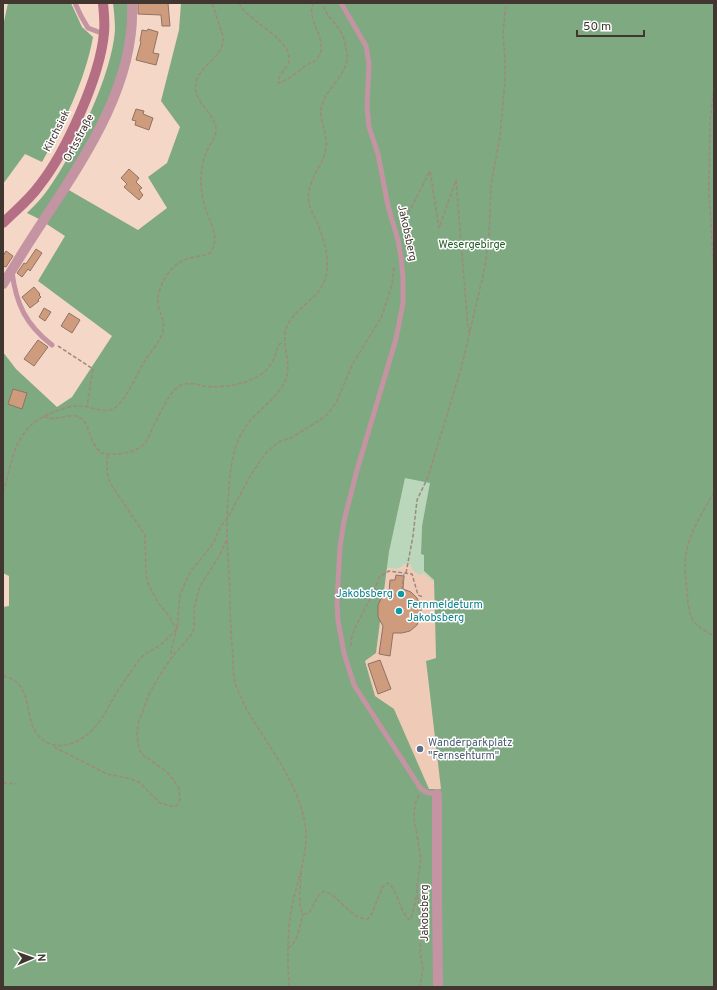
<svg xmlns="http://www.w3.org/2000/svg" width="717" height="990" font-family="Overpass,sans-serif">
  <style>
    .built { fill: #efcbb7 }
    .green { fill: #bad6bb }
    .forest { fill: #7fa980; fill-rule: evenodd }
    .building { fill: #cf9b7d; stroke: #8e7364 }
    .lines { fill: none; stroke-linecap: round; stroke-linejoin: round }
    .path { stroke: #9e897e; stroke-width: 1.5; stroke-dasharray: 4 2; stroke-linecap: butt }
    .service { stroke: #c494a2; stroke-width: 5 }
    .minor { stroke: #c494a2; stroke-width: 10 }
    .tertiary { stroke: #c494a2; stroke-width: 10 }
    .secondary { stroke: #b46f85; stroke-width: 10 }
    .culture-dot { fill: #0f9aa8; stroke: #fff; stroke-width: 1.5 }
    .service-dot { fill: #5c6f8a; stroke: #fff; stroke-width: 1.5 }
    .labels { text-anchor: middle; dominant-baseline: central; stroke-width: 3; stroke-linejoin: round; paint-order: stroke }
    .street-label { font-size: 11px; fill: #423630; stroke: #fff }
    .park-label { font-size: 11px; fill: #1f5b25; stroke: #fff }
    .culture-label { font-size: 11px; fill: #0d838f; stroke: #fff; text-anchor: end }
    .service-label { font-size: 11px; fill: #4e5e75; stroke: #fff; text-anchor: start }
  </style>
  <rect width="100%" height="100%" fill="#f5d7c7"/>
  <path class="built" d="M 404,564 L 411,565 L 424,571 L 434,580 L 436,658 L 426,661 L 429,692 L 442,789 L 429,790 L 394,709 L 375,696 L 365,661 L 376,653 L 387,568 L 399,569 L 402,568 Z"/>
  <path class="green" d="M 405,477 L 431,482 L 422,526 L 421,554 L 424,554 L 424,571 L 434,581 L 430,580 L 430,578 L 426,576 L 424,573 L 419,575 L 412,569 L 411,565 L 404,564 C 401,571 393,568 387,568 L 389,552 Z"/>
  <path class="forest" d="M 8,3 L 71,3 L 82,27 L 93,37 C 85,81 64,123 42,162 L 25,154 L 3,184 L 3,26 Z
    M 113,3 L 129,3 L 126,48 L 109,100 L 85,150 L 41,220 L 27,213 C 35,205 43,197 49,188 C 75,151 112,75 115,30 C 115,21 114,12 113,3 Z
    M 181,3 L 714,3 L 714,987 L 3,987 L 3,607 L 9,606 L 9,576 L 3,573 L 3,352 L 16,369 L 57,407 L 72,397 L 112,336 L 38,281 L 65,236 L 45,223 L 67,189 L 138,230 L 167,208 L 148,177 L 167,163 L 180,127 L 161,101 L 179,30 ZM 405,478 L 430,483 L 422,526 L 421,554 L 424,555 L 424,571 L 434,580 L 436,658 L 426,661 L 441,789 L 429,789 L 394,709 L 375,696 L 365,661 L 376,653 L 389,552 Z"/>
  <path class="building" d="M 138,3 L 168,3 L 170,26 L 162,26 L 161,15 L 138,14 Z
    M 148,29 L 158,32 L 153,53 L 159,54 L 156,65 L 136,60 L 141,42 L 140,41 L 142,30 L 147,31 Z
    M 136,109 L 144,111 L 143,114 L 153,118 L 149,130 L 135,125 L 136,121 L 132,120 Z
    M 129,169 L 139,178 L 136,182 L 142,188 L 139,190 L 143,195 L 139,200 L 124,187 L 127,184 L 121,178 Z
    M 36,249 L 42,253 L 30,271 L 28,269 L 22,277 L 17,273 L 24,263 L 26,264 Z
    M 6,251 L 13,256 L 6,267 L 3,266 L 3,256 Z
    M 34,287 L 40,294 L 39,295 L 41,297 L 38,300 L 39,301 L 30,308 L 22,297 Z
    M 44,308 L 51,312 L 45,321 L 39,317 Z
    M 69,313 L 80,320 L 72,333 L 61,326 Z
    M 38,340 L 48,347 L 34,366 L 24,359 Z
    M 13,389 L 27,393 L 22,409 L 8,404 Z
    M 396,575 L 404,576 L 403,589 L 411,592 L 417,598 L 421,606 L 421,614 L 417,625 L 410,631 L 402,633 L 393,633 L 390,656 L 379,654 L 383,626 L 378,617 L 378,605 L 382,597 L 389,592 L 390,580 L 395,580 Z
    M 380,660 L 391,689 L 378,694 L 368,664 Z"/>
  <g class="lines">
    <path class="path" d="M 239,3 C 249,23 291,38 289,60 C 288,69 279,73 278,82 L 279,83 C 289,79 298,72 305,66 C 309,63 313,63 316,60 C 329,47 314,28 312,15 C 311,12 312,7 313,3
      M 714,86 L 710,122 L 709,191 L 714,275
      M 402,230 L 404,222 L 430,171 L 439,228 L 456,180 L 468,328 L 470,334
      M 58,346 L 93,369 L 87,406
      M 44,416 C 56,424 72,409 83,420 C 87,424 89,432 91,437 C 93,444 97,448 101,453 C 115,456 136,454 146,442 C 152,430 168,393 178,387 C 185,381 196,384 204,386 C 224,389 260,383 271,364 C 275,358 276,351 279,344 L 283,343
      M 108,455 C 106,464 107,473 110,483 L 145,535 L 146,575 L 149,586 L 159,604 L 166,612 L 177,629 L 171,650 L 172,657
      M 3,492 C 9,475 11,454 21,438 C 30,422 43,416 59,410 C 66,408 73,405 80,406 C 91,406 108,416 117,406 C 130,393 136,374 146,359 C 152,350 160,342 163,331 C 165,321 160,314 158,305 C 156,289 169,266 184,260 C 192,256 202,257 210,253 C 221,238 210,223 205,207 C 203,200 201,191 201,183 C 201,173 202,163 206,153 C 209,145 217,137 216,128 C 214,111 189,100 197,79 C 204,62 225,56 223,36 L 212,3
      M 714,492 C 703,512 690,531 686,554 C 684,566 686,579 687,591 C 688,601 688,613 694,622 C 699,628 707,632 714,636
      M 406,573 L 413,536 L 417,500 L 428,477 L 461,369 L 485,267 L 489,236 L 491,185 L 500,136 L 505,81 L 505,59 L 503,33 L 506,3
      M 395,595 L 401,596 L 404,573
      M 351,646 L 351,640 L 355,628 L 374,591 L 380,576 L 389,571 L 412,574 L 418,595 L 423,597
      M 3,676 C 30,681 25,708 33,727 C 42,747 62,750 79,740 C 99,729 107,709 118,690 C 125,680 132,670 139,660 C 144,653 152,651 159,646 C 165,641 171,635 177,629 L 180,595 L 186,581 L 191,571 L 212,545 L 221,526 L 227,519 L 249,478 L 264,455 L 278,442 L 291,438 L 315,423 L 327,415 L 336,403 L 353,363 L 382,316 L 392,284 L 394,266
      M 54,747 L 107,774 L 127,778 L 139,782 L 160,803 L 171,806 L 176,806 L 179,803 L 180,799 L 179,789 L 173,779 L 166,771 L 144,756 L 140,751 L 138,744 L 137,735 L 138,724 L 149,694 L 163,670 L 172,657 L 192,634 L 194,628 L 194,608 L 200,586 L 220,555 L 227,539
      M 3,783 L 17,784
      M 419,795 L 415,804 L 414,818 L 421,859 L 417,885 L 417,894 L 419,906 L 421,939 L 420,952 L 423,969 L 420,987
      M 301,873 C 301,884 297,906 303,914 L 309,913 L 319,895 L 324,891 C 339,895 351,920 368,919 L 371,915 L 383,886 L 388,883 C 399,892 400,914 410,920 C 413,916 415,900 417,894
      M 288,947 L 292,946 L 297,937 L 303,914
      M 289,987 C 288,964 287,941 290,918 C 294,887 310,855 305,824 C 299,790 280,762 262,734 C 256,725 250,716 245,706 C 242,699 237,690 235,682 C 233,674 233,664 233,655 C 231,636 230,617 230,597 C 229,565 225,533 228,501 C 230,473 231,443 250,421 C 261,408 278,397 285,381 C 293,364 281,347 286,329 C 293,308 318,301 325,279 C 331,261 324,239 317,222 C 314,216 310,209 309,203 C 305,182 323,167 326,148 C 328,135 320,123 321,111 C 322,89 348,78 347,55 C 346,48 345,40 342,34 C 336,22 326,17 322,3"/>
    <path class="service" d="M 75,3 L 81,16 L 88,28 L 104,34
      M 341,3 L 366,46 L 369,64 L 367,106 L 369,127 L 378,154 L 388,206 L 398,240 L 401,257 L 403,278 L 403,303 L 396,339 L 357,470 L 344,521 L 340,547 L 337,601 L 338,621 L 344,653 L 354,685 L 361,696 L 421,789 L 428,793 L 437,794
      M 12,272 C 16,304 26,325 52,345"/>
    <path class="minor" d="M 3,284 C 13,269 22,253 32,238 C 77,168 136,90 132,3
      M 437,897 L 437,794"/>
    <path class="tertiary" d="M 437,897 L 438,987"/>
    <path class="secondary" d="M 3,223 C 15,211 29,200 39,186 C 66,152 100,77 104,33 C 105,23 104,13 103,3"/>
  </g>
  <g class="culture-dot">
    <circle cx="401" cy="594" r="4"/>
    <circle cx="399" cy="611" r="4"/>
  </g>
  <circle class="service-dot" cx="420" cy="749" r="4"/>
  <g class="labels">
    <g class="street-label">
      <text transform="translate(57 131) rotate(-63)">Kirchsiek</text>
      <text transform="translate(79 138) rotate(-62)">Ortsstraße</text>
      <text transform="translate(407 233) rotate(78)">Jakobsberg</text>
      <text transform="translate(425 913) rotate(-90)">Jakobsberg</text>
    </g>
    <g class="park-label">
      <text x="472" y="245">Wesergebirge</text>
    </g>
    <g class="culture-label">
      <text x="393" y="594">Jakobsberg</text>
      <text x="407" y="605" text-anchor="start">Fernmeldeturm<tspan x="407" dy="13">Jakobsberg</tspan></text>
    </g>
    <g class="service-label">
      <text x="428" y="743">Wanderparkplatz<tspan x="428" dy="13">"Fernsehturm"</tspan></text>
    </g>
  </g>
  <rect width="717" height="990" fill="none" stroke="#423630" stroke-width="8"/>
  <g transform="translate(32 958) rotate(88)" stroke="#ffffff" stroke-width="3" paint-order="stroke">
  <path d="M0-3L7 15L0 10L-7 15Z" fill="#423630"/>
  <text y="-6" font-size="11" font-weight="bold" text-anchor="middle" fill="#423630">N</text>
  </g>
  <path d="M577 30v6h67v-6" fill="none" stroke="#423630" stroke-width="2"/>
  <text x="583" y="30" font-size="12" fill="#423630" stroke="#ffffff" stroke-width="3" paint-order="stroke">50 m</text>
</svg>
